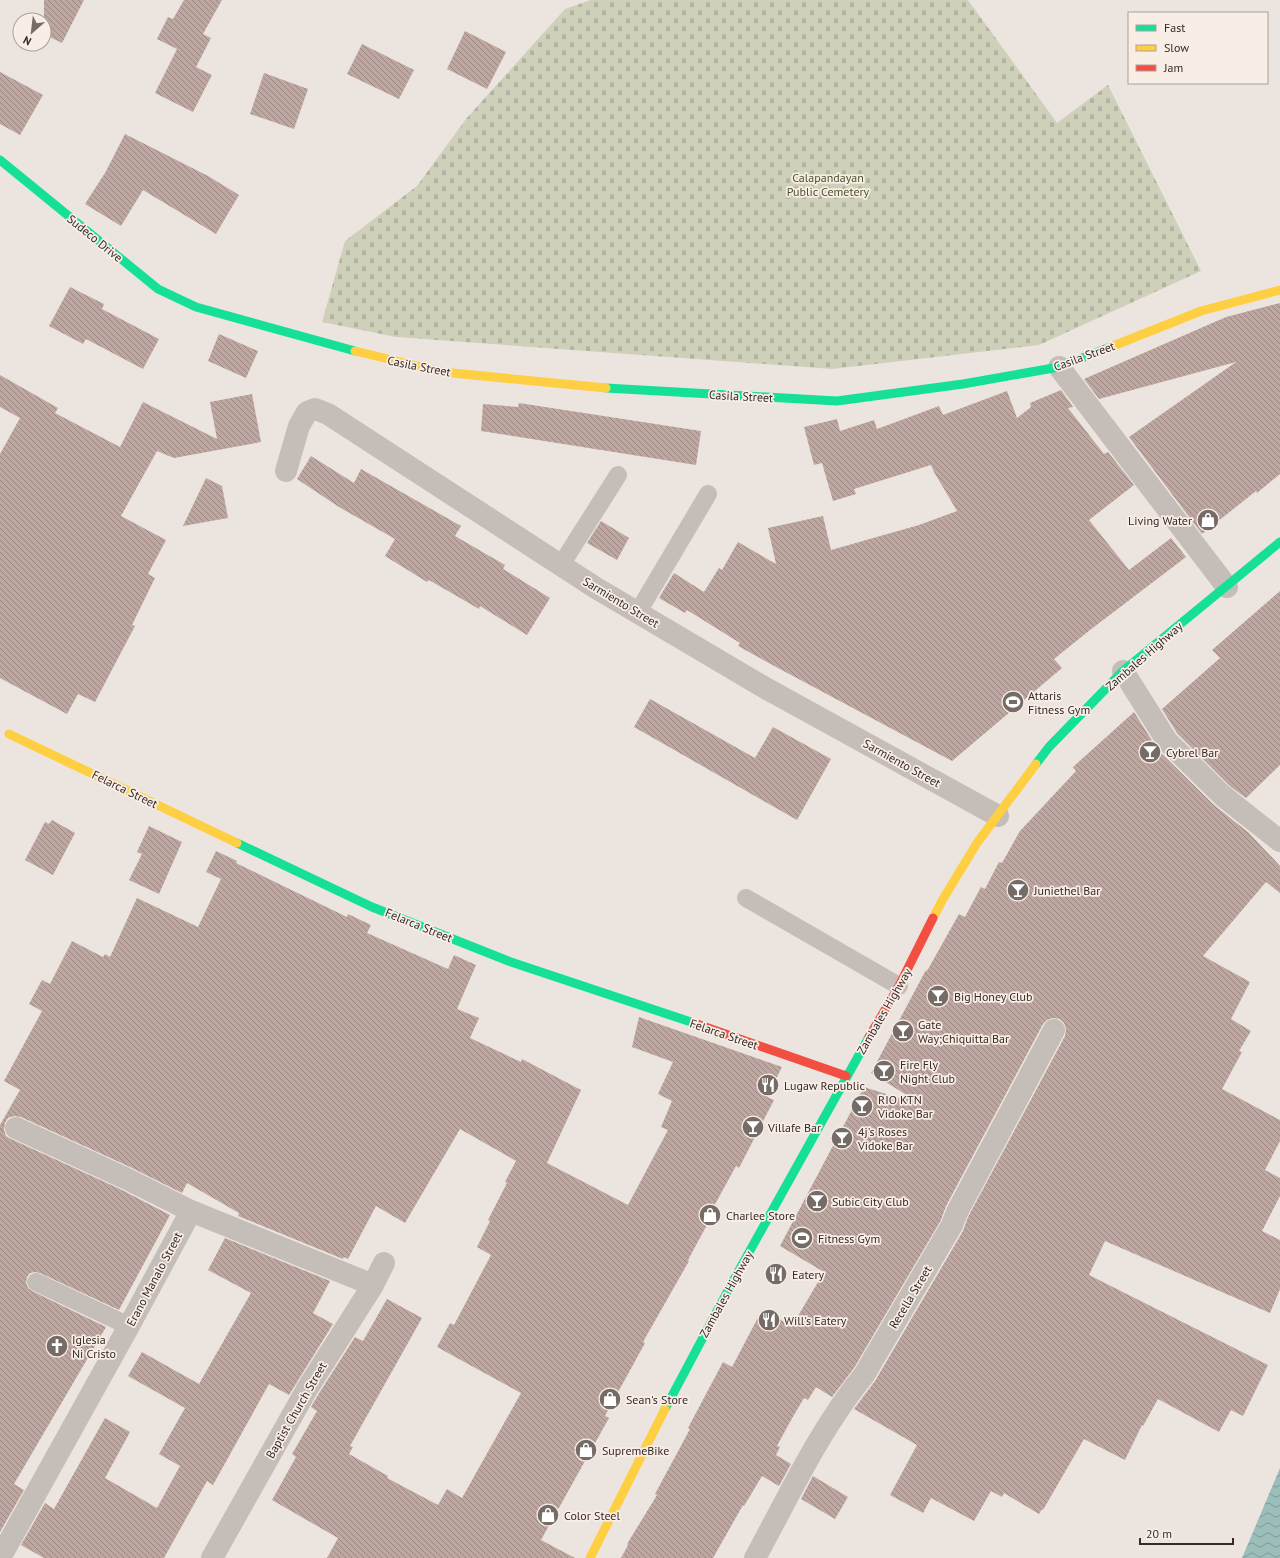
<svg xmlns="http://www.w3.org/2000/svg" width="1280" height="1558" font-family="'PT Sans',sans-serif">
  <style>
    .cemetery { fill: url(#cemetery-stones) }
    .water { fill: url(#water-waves) }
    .building { fill: url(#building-back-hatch) }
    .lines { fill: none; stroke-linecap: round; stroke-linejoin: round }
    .lane { stroke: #c5bdb8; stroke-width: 18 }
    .street { stroke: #c5bdb8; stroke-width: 22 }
    .fast { stroke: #16e098; stroke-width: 9 }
    .slow { stroke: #ffcf43; stroke-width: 9 }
    .jam { stroke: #f24e42; stroke-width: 9 }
    .labels { text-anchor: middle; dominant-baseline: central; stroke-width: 3.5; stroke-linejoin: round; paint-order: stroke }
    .park-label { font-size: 12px; fill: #48532b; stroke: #f9eee6 }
    .street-label { font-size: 12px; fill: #352a27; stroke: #f9eee6 }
    .poi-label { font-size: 12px; fill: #352a27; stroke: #f9eee6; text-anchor: start }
  </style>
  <defs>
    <pattern id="cemetery-stones" width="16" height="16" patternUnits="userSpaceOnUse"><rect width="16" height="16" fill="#cfd0ba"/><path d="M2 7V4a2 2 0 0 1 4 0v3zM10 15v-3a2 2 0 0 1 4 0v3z" fill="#b2b3a0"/></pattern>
    <pattern id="water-waves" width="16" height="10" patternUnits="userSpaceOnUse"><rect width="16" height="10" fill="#9cbeba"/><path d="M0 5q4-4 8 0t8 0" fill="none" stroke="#809b97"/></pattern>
    <pattern id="building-back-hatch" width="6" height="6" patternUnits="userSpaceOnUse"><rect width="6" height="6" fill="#bfa7a1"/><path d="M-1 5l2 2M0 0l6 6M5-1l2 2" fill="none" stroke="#9c8883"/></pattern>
  </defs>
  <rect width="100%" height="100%" fill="#ece5df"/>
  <path class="cemetery" d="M 591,0 L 968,0 L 1057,123 L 1108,85 L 1201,271 L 1039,345 L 832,369 L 396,337 L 322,322 L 345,241 L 417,186 L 466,119 L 565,9 Z"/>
  <path class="water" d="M 1280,1468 L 1280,1558 L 1242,1558 Z"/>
  <path class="building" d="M 44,0 L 84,0 L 62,43 L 44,34 Z
    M 184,0 L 222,0 L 203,34 L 211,38 L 196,67 L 212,75 L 193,112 L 155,93 L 177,49 L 157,39 L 168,17 L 173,19 Z
    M 465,31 L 506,52 L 487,89 L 447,69 Z
    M 362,44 L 414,70 L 399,99 L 347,74 Z
    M 0,72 L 43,95 L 20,135 L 0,124 Z
    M 264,73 L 308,89 L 294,129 L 250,114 Z
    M 125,134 L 208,176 L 239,195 L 216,234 L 143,190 L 121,226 L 85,204 L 105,173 Z
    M 70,287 L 104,304 L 102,309 L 159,339 L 143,369 L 86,339 L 83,344 L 49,326 Z
    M 1280,303 L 1280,474 L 1257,493 L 1256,491 L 1202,534 L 1129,437 L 1236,362 L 1099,399 L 1084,379 L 1226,317 Z
    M 219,334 L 258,351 L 246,378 L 208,361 Z
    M 0,375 L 58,408 L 55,413 L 120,447 L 143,402 L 217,439 L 210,402 L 252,394 L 261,442 L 174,458 L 157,451 L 121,516 L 166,540 L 148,574 L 155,578 L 132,625 L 135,626 L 95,702 L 78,694 L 67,714 L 0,678 L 0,454 L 20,418 L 0,407 Z
    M 1061,390 L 1073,407 L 1068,408 L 1104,454 L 1108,452 L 1134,485 L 1089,520 L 1129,570 L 1171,538 L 1186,557 L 1090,630 L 1054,659 L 1062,668 L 952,761 L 778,668 L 738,646 L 740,643 L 687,610 L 685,613 L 659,598 L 674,573 L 704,592 L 719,568 L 722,570 L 738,542 L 776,564 L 768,528 L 823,516 L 831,550 L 919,525 L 957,511 L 934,472 L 931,465 L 854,489 L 856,494 L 833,501 L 822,463 L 814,465 L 804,427 L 837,419 L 840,431 L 874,420 L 877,429 L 939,406 L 943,415 L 1007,391 L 1017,418 L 1031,407 L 1030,403 Z
    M 519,403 L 701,431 L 696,465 L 481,431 L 483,404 L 518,407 Z
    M 311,456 L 354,483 L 361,469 L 461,526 L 455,536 L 505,565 L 503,569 L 550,598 L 527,635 L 480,606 L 479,609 L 429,580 L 427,582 L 385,556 L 395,539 L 339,507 L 297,479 Z
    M 206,478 L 222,486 L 228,518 L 183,526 Z
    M 601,521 L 629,538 L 617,560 L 587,543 Z
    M 1280,591 L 1280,765 L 1246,798 L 1231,787 L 1177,733 L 1162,709 L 1220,658 L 1212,650 Z
    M 650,699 L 755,758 L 773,727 L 831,759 L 797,820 L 634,727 Z
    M 1134,712 L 1158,750 L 1214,805 L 1249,833 L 1280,866 L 1280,893 L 1266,882 L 1203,956 L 1250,982 L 1231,1019 L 1251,1031 L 1239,1051 L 1242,1052 L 1222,1089 L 1280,1120 L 1280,1141 L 1265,1170 L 1280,1178 L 1280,1196 L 1262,1231 L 1280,1240 L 1280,1289 L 1270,1313 L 1105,1241 L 1089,1275 L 1268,1365 L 1243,1416 L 1231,1410 L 1219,1432 L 1158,1399 L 1143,1426 L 1142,1425 L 1125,1460 L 1084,1439 L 1043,1510 L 1042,1509 L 1039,1514 L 1004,1493 L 1002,1497 L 991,1491 L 974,1521 L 931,1498 L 923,1513 L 890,1495 L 917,1445 L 854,1409 L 875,1381 L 963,1231 L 968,1217 L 1065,1036 L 1066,1029 L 1064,1023 L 1060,1019 L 1053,1018 L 1047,1020 L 1043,1024 L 946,1206 L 941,1220 L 854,1368 L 832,1397 L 816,1387 L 808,1400 L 804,1398 L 791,1420 L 777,1446 L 780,1447 L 776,1455 L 791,1464 L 779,1486 L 762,1476 L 744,1506 L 743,1505 L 713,1558 L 621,1558 L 628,1545 L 627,1544 L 657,1495 L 655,1494 L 690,1429 L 688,1428 L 723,1362 L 732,1367 L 762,1310 L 792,1326 L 824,1272 L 780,1246 L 864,1087 L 902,1099 L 905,1094 L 871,1073 L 926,970 L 927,971 L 959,914 L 965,917 L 981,887 L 985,889 L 999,862 L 1002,863 L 1020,831 L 1076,771 L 1073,767 Z
    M 52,820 L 75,833 L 53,875 L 25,860 L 45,822 L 49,824 Z
    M 149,826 L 182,842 L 159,894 L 129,880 L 142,854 L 137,852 Z
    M 216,851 L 237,861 L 236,863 L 347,917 L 348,914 L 371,925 L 367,933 L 448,969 L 454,955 L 476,965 L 457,1009 L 479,1018 L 470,1038 L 521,1062 L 522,1059 L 581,1090 L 547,1163 L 628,1205 L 668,1130 L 661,1127 L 672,1101 L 658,1094 L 673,1062 L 632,1047 L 639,1017 L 782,1067 L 767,1097 L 774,1100 L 739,1168 L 736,1166 L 713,1208 L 715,1210 L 688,1260 L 689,1261 L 643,1342 L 645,1343 L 605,1416 L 609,1418 L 541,1540 L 575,1558 L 327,1558 L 338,1538 L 272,1500 L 296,1457 L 292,1454 L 317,1411 L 311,1407 L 318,1395 L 355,1337 L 363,1341 L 387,1299 L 422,1318 L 350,1446 L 353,1447 L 349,1454 L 388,1476 L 387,1478 L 438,1505 L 447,1489 L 462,1498 L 521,1393 L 437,1347 L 450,1323 L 454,1325 L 491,1255 L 477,1247 L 490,1221 L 488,1220 L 507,1183 L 505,1182 L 516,1161 L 460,1129 L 405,1223 L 376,1206 L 348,1259 L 344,1257 L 343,1259 L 238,1216 L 239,1213 L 187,1183 L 182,1193 L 130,1167 L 21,1117 L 14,1116 L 8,1118 L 5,1123 L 4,1130 L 6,1136 L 11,1139 L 120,1189 L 170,1215 L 119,1310 L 40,1273 L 35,1272 L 30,1273 L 27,1277 L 26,1283 L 28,1288 L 32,1291 L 106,1327 L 14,1484 L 24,1490 L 0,1532 L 0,1125 L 20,1090 L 4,1081 L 42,1011 L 29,1004 L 42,980 L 50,984 L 72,941 L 103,957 L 105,954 L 110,957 L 137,898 L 198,927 L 221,879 L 206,872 Z
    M 225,1238 L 330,1281 L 313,1313 L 333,1324 L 289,1395 L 269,1384 L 213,1485 L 207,1481 L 164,1558 L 44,1558 L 21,1545 L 45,1503 L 54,1509 L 105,1418 L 130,1432 L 105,1478 L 157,1508 L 180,1466 L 159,1454 L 185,1408 L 128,1376 L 142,1352 L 199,1384 L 251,1293 L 208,1270 Z
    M 813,1476 L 848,1497 L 835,1519 L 801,1499 Z"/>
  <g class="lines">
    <path class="lane" d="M 561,565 L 618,475
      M 638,612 L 708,494
      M 746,898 L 899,986
      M 36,1282 L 129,1326"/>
    <path class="street" d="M 1059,367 L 1227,587
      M 286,471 L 299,426 L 307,412 L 315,409 L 328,414 L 596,588 L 767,689 L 998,816
      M 1123,671 L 1167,741 L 1223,796 L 1280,841
      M 16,1128 L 125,1178 L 191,1211 L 373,1285
      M 0,1558 L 129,1326 L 191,1211
      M 212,1558 L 307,1389 L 373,1285 L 384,1263
      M 755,1558 C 789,1496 819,1430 864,1375 L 952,1225 L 957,1212 L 1054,1030"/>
    <path class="fast" d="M 0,160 L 158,289 L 196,307 L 355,351
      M 606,388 L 837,401 L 963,384 L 1059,367 L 1108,348
      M 1036,764 L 1049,747 L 1123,671 L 1280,542
      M 237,843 L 372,907 L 511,962 L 694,1023
      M 665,1409 L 733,1281 L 869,1037"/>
    <path class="slow" d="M 1108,348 L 1201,311 L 1280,290
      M 355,351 L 442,372 L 606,388
      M 9,734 L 237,843
      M 933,918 L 943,899 L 977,843 L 1036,764
      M 590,1558 L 665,1409"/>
    <path class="jam" d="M 694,1023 L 846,1076
      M 869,1037 L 899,986 L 933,918"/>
  </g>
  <defs>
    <g id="shop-disc" transform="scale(1.15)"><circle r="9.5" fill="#756b67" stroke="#f9eee6"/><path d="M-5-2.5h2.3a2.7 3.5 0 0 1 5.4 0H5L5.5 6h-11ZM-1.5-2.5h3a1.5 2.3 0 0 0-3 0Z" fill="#fff"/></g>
    <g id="stadium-disc" transform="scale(1.15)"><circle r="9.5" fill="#756b67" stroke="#f9eee6"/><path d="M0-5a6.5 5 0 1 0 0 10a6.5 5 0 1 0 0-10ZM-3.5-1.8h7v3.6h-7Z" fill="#fff"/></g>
    <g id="bar-disc" transform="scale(1.15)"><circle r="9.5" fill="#756b67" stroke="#f9eee6"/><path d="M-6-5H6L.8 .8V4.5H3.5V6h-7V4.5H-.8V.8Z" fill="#fff"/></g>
    <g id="restaurant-disc" transform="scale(1.15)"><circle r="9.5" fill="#756b67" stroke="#f9eee6"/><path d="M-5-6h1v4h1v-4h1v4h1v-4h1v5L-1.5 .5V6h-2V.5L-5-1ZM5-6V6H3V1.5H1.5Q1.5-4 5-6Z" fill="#fff"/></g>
    <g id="church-disc" transform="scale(1.15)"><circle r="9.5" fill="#756b67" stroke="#f9eee6"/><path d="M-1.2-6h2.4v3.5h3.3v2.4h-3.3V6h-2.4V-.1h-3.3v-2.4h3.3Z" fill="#fff"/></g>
  </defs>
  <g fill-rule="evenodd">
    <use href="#shop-disc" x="1208" y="520"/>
    <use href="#stadium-disc" x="1013" y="702"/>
    <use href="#bar-disc" x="1150" y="752"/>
    <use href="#bar-disc" x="1018" y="890"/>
    <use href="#bar-disc" x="938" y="996"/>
    <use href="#bar-disc" x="903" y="1031"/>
    <use href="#bar-disc" x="884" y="1071"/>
    <use href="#restaurant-disc" x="768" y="1085"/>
    <use href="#bar-disc" x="862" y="1106"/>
    <use href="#bar-disc" x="753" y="1127"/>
    <use href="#bar-disc" x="842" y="1138"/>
    <use href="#bar-disc" x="817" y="1201"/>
    <use href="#shop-disc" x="710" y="1215"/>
    <use href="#stadium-disc" x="802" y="1238"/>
    <use href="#restaurant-disc" x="776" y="1274"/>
    <use href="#restaurant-disc" x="769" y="1320"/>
    <use href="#church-disc" x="57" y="1346"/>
    <use href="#shop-disc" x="610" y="1399"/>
    <use href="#shop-disc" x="586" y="1450"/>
    <use href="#shop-disc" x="548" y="1515"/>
  </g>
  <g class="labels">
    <g class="park-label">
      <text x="828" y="177">Calapandayan<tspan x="828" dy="14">Public Cemetery</tspan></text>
    </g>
    <g class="street-label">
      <text transform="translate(95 238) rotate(39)">Sudeco Drive</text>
      <text transform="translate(1084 356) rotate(-20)">Casila Street</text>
      <text transform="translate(419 366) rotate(11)">Casila Street</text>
      <text transform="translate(741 396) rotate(3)">Casila Street</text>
      <text transform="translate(621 602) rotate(31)">Sarmiento Street</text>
      <text transform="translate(1144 656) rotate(-41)">Zambales Highway</text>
      <text transform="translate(902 763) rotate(29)">Sarmiento Street</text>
      <text transform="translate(125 789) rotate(26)">Felarca Street</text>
      <text transform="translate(419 925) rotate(22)">Felarca Street</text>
      <text transform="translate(884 1011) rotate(-60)">Zambales Highway</text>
      <text transform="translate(724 1034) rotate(19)">Felarca Street</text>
      <text transform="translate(154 1279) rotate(-62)">Erano Manalo Street</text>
      <text transform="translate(726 1294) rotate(-61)">Zambales Highway</text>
      <text transform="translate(910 1297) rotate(-59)">Recella Street</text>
      <text transform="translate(296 1410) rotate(-60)">Baptist Church Street</text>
    </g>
    <g class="poi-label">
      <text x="1192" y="520" text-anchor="end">Living Water</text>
      <text x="1028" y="695">Attaris<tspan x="1028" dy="14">Fitness Gym</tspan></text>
      <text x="1166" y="752">Cybrel Bar</text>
      <text x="1034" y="890">Juniethel Bar</text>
      <text x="954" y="996">Big Honey Club</text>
      <text x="918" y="1024">Gate<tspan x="918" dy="14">Way;Chiquitta Bar</tspan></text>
      <text x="900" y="1064">Fire Fly<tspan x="900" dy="14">Night Club</tspan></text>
      <text x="784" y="1085">Lugaw Republic</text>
      <text x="878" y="1099">RIO KTN<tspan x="878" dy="14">Vidoke Bar</tspan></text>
      <text x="768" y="1127">Villafe Bar</text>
      <text x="858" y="1131">4j's Roses<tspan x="858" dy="14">Vidoke Bar</tspan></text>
      <text x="832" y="1201">Subic City Club</text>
      <text x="726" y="1215">Charlee Store</text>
      <text x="818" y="1238">Fitness Gym</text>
      <text x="792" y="1274">Eatery</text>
      <text x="784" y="1320">Will's Eatery</text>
      <text x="72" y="1339">Iglesia<tspan x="72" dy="14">Ni Cristo</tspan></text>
      <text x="626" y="1399">Sean's Store</text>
      <text x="602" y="1450">SupremeBike</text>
      <text x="564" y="1515">Color Steel</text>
    </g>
  </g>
  <rect x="1128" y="12" width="140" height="72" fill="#f9eee6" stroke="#aba09a"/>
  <rect x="1136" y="25" width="20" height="6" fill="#16e098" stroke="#aba09a"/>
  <text x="1164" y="32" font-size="12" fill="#352a27">Fast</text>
  <rect x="1136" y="45" width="20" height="6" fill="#ffcf43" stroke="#aba09a"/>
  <text x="1164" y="52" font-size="12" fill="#352a27">Slow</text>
  <rect x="1136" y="65" width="20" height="6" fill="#f24e42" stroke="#aba09a"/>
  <text x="1164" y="72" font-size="12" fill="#352a27">Jam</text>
  <g transform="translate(32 32) rotate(208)"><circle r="19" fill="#f9eee6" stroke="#aba09a"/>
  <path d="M0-3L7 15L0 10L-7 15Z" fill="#756b67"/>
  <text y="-6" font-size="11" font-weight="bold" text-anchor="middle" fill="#352a27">N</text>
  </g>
  <path d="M1140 1538v6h93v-6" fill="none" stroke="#352a27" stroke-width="2"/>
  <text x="1146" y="1538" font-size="12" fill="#352a27" stroke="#f9eee6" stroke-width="3" paint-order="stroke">20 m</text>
</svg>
